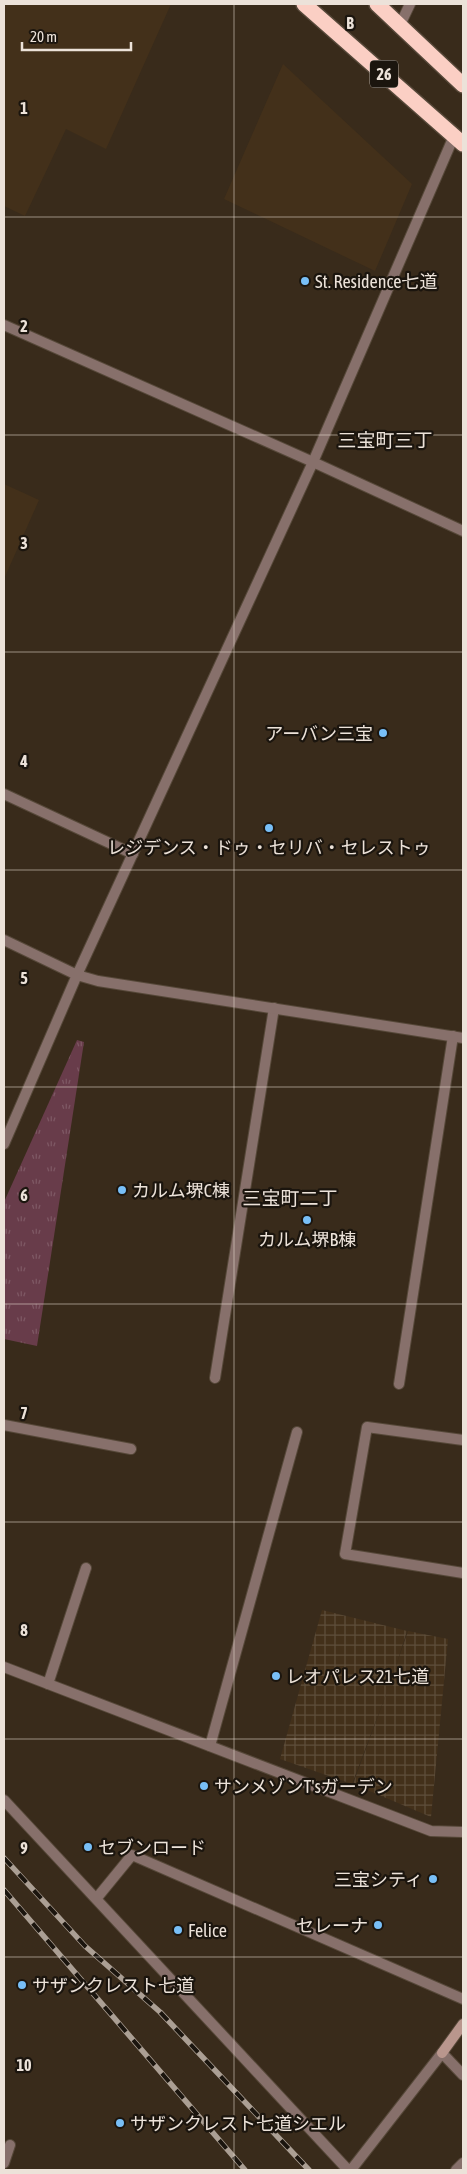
<svg xmlns="http://www.w3.org/2000/svg" width="467" height="2174" font-family="'Asap Condensed','Noto Sans JP',sans-serif">
  <style>
    .built { fill: #43301a }
    .industrial { fill: url(#industrial-grid) }
    .park { fill: url(#park-tufts) }
    .lines { fill: none; stroke-linecap: round; stroke-linejoin: round }
    .lane-casing { stroke: #564839; stroke-width: 12 }
    .street-casing { stroke: #564839; stroke-width: 12 }
    .secondary-casing { stroke: #564839; stroke-width: 12 }
    .highway-casing { stroke: #564839; stroke-width: 18 }
    .lane { stroke: #87706b; stroke-width: 10 }
    .street { stroke: #87706b; stroke-width: 10 }
    .secondary { stroke: #b9968d; stroke-width: 10 }
    .highway { stroke: #fbcfc4; stroke-width: 15 }
    .rail-casing { stroke: #ab9f94; stroke-width: 5.5 }
    .rail { stroke: #1b150e; stroke-width: 4; stroke-dasharray: 11; stroke-linecap: butt }
    .grid { fill: none; stroke: #ece2d9; stroke-width: 1; stroke-opacity: 0.55 }
    .poi-dot { fill: #78bff7; stroke: #1b150e; stroke-width: 2 }
    .labels { text-anchor: middle; dominant-baseline: central; stroke-width: 4.5; stroke-linejoin: round; paint-order: stroke }
    .shield { fill: #1b150e; stroke: #ada49c; stroke-width: 1 }
    .shield-label { font-size: 16px; font-weight: bold; fill: #ece2d9 }
    .poi-label { font-size: 18px; fill: #ece2d9; stroke: #1b150e; text-anchor: start }
    .neighbourhood-label { font-size: 19px; fill: #ece2d9; stroke: #1b150e }
    .grid-label { font-size: 16px; text-anchor: middle; font-weight: bold; fill: #ece2d9; stroke: #1b150e; stroke-width: 4.5; stroke-linejoin: round; paint-order: stroke }
  </style>
  <defs>
    <pattern id="industrial-grid" width="8" height="8" patternUnits="userSpaceOnUse" patternTransform="scale(1.25)"><rect width="8" height="8" fill="#43301a"/><path d="M0 4h8M4 0v8" fill="none" stroke="#5e4e3b"/></pattern>
    <pattern id="park-tufts" width="24" height="20" patternUnits="userSpaceOnUse" patternTransform="scale(1.25)"><rect width="24" height="20" fill="#683c4a"/><path d="M3 7l-1-3M5 7V3M7 7l1-3M15 17l-1-3M17 17v-4M19 17l1-3" fill="none" stroke="#7e5864"/></pattern>
  </defs>
  <rect width="100%" height="100%" fill="#392b1b"/>
  <path class="built" d="M 4,4 L 171,4 L 106,149 L 66,129 L 25,216 L 4,206 Z
    M 283,64 L 412,184 L 375,271 L 224,199 Z
    M 4,484 L 39,500 L 4,579 Z"/>
  <path class="industrial" d="M 322,1610 L 407,1631 L 394,1672 L 408,1631 L 448,1639 L 431,1817 L 353,1784 L 391,1681 L 352,1784 L 280,1759 Z"/>
  <path class="park" d="M 77,1040 L 84,1042 L 37,1346 L 4,1339 L 4,1202 Z"/>
  <g class="lines">
    <g class="lane-casing">
      <path id="lane" d="M 4,794 L 133,854
        M 215,1378 L 274,1008
        M 399,1384 L 453,1036
        M 48,1684 L 86,1568
        M 210,1746 L 297,1432
        M 4,2163 L 10,2145"/>
    </g>
    <g class="street-casing">
      <path id="street" d="M 400,25 L 410,4
        M 4,325 L 313,462 L 463,531
        M 4,940 L 77,975 L 98,981 L 463,1038
        M 4,1144 L 77,975 L 313,462 L 454,136
        M 4,1425 L 131,1449
        M 463,1440 L 367,1427 L 345,1554 L 463,1573
        M 4,1667 L 431,1831 L 463,1832
        M 4,1800 L 348,2170
        M 96,1899 L 132,1855 L 463,1999
        M 351,2170 L 442,2053 L 463,2075
        M 456,2170 L 463,2163"/>
    </g>
    <g class="secondary-casing">
      <path id="secondary" d="M 442,2053 L 463,2024"/>
    </g>
    <g class="highway-casing">
      <path id="highway" d="M 304,4 L 463,144
        M 377,4 L 463,85"/>
    </g>
    <use href="#lane" class="lane"/>
    <use href="#street" class="street"/>
    <use href="#secondary" class="secondary"/>
    <use href="#highway" class="highway"/>
    <g class="rail-casing">
      <path id="rail" d="M 4,1858 L 85,1946 L 160,2012 L 309,2170
        M 4,1890 L 245,2170"/>
    </g>
    <use href="#rail" class="rail"/>
  </g>
  <path class="grid" d="M 234,4 L 234,2170M 4,217 L 463,217M 4,435 L 463,435M 4,652 L 463,652M 4,870 L 463,870M 4,1087 L 463,1087M 4,1304 L 463,1304M 4,1522 L 463,1522M 4,1739 L 463,1739M 4,1957 L 463,1957"/>
  <g class="poi-dot">
    <circle cx="305" cy="281" r="5"/>
    <circle cx="383" cy="733" r="5"/>
    <circle cx="269" cy="828" r="5"/>
    <circle cx="122" cy="1190" r="5"/>
    <circle cx="307" cy="1220" r="5"/>
    <circle cx="276" cy="1676" r="5"/>
    <circle cx="204" cy="1786" r="5"/>
    <circle cx="88" cy="1847" r="5"/>
    <circle cx="433" cy="1879" r="5"/>
    <circle cx="378" cy="1925" r="5"/>
    <circle cx="178" cy="1930" r="5"/>
    <circle cx="22" cy="1985" r="5"/>
    <circle cx="120" cy="2123" r="5"/>
  </g>
  <g class="labels">
    <rect class="shield" x="370" y="60.5" width="28" height="27" rx="4"/>
    <g class="shield-label">
      <text x="384" y="74">26</text>
    </g>
    <g class="poi-label">
      <text x="315" y="281">St. Residence七道</text>
      <text x="373" y="733" text-anchor="end">アーバン三宝</text>
      <text x="269" y="847" text-anchor="middle">レジデンス・ドゥ・セリバ・セレストゥ</text>
      <text x="132" y="1190">カルム堺C棟</text>
      <text x="307" y="1239" text-anchor="middle">カルム堺B棟</text>
      <text x="286" y="1676">レオパレス21七道</text>
      <text x="214" y="1786">サンメゾンT'sガーデン</text>
      <text x="98" y="1847">セブンロード</text>
      <text x="423" y="1879" text-anchor="end">三宝シティ</text>
      <text x="368" y="1925" text-anchor="end">セレーナ</text>
      <text x="188" y="1930">Felice</text>
      <text x="32" y="1985">サザンクレスト七道</text>
      <text x="130" y="2123">サザンクレスト七道シエル</text>
    </g>
    <g class="neighbourhood-label">
      <text x="385" y="440">三宝町三丁</text>
      <text x="290" y="1198">三宝町二丁</text>
    </g>
  </g>
  <g class="grid-label">
    <text x="350" y="29">B</text>
    <text x="24" y="114">1</text>
    <text x="24" y="332">2</text>
    <text x="24" y="549">3</text>
    <text x="24" y="767">4</text>
    <text x="24" y="984">5</text>
    <text x="24" y="1201">6</text>
    <text x="24" y="1419">7</text>
    <text x="24" y="1636">8</text>
    <text x="24" y="1854">9</text>
    <text x="24" y="2071">10</text>
  </g>
  <rect width="467" height="2174" fill="none" stroke="#ece2d9" stroke-width="10"/>
  <path d="M22 42v8h109v-8" fill="none" stroke="#ece2d9" stroke-width="2.5"/>
  <text x="30" y="42" font-size="15" fill="#ece2d9" stroke="#1b150e" stroke-width="4" paint-order="stroke">20 m</text>
</svg>
